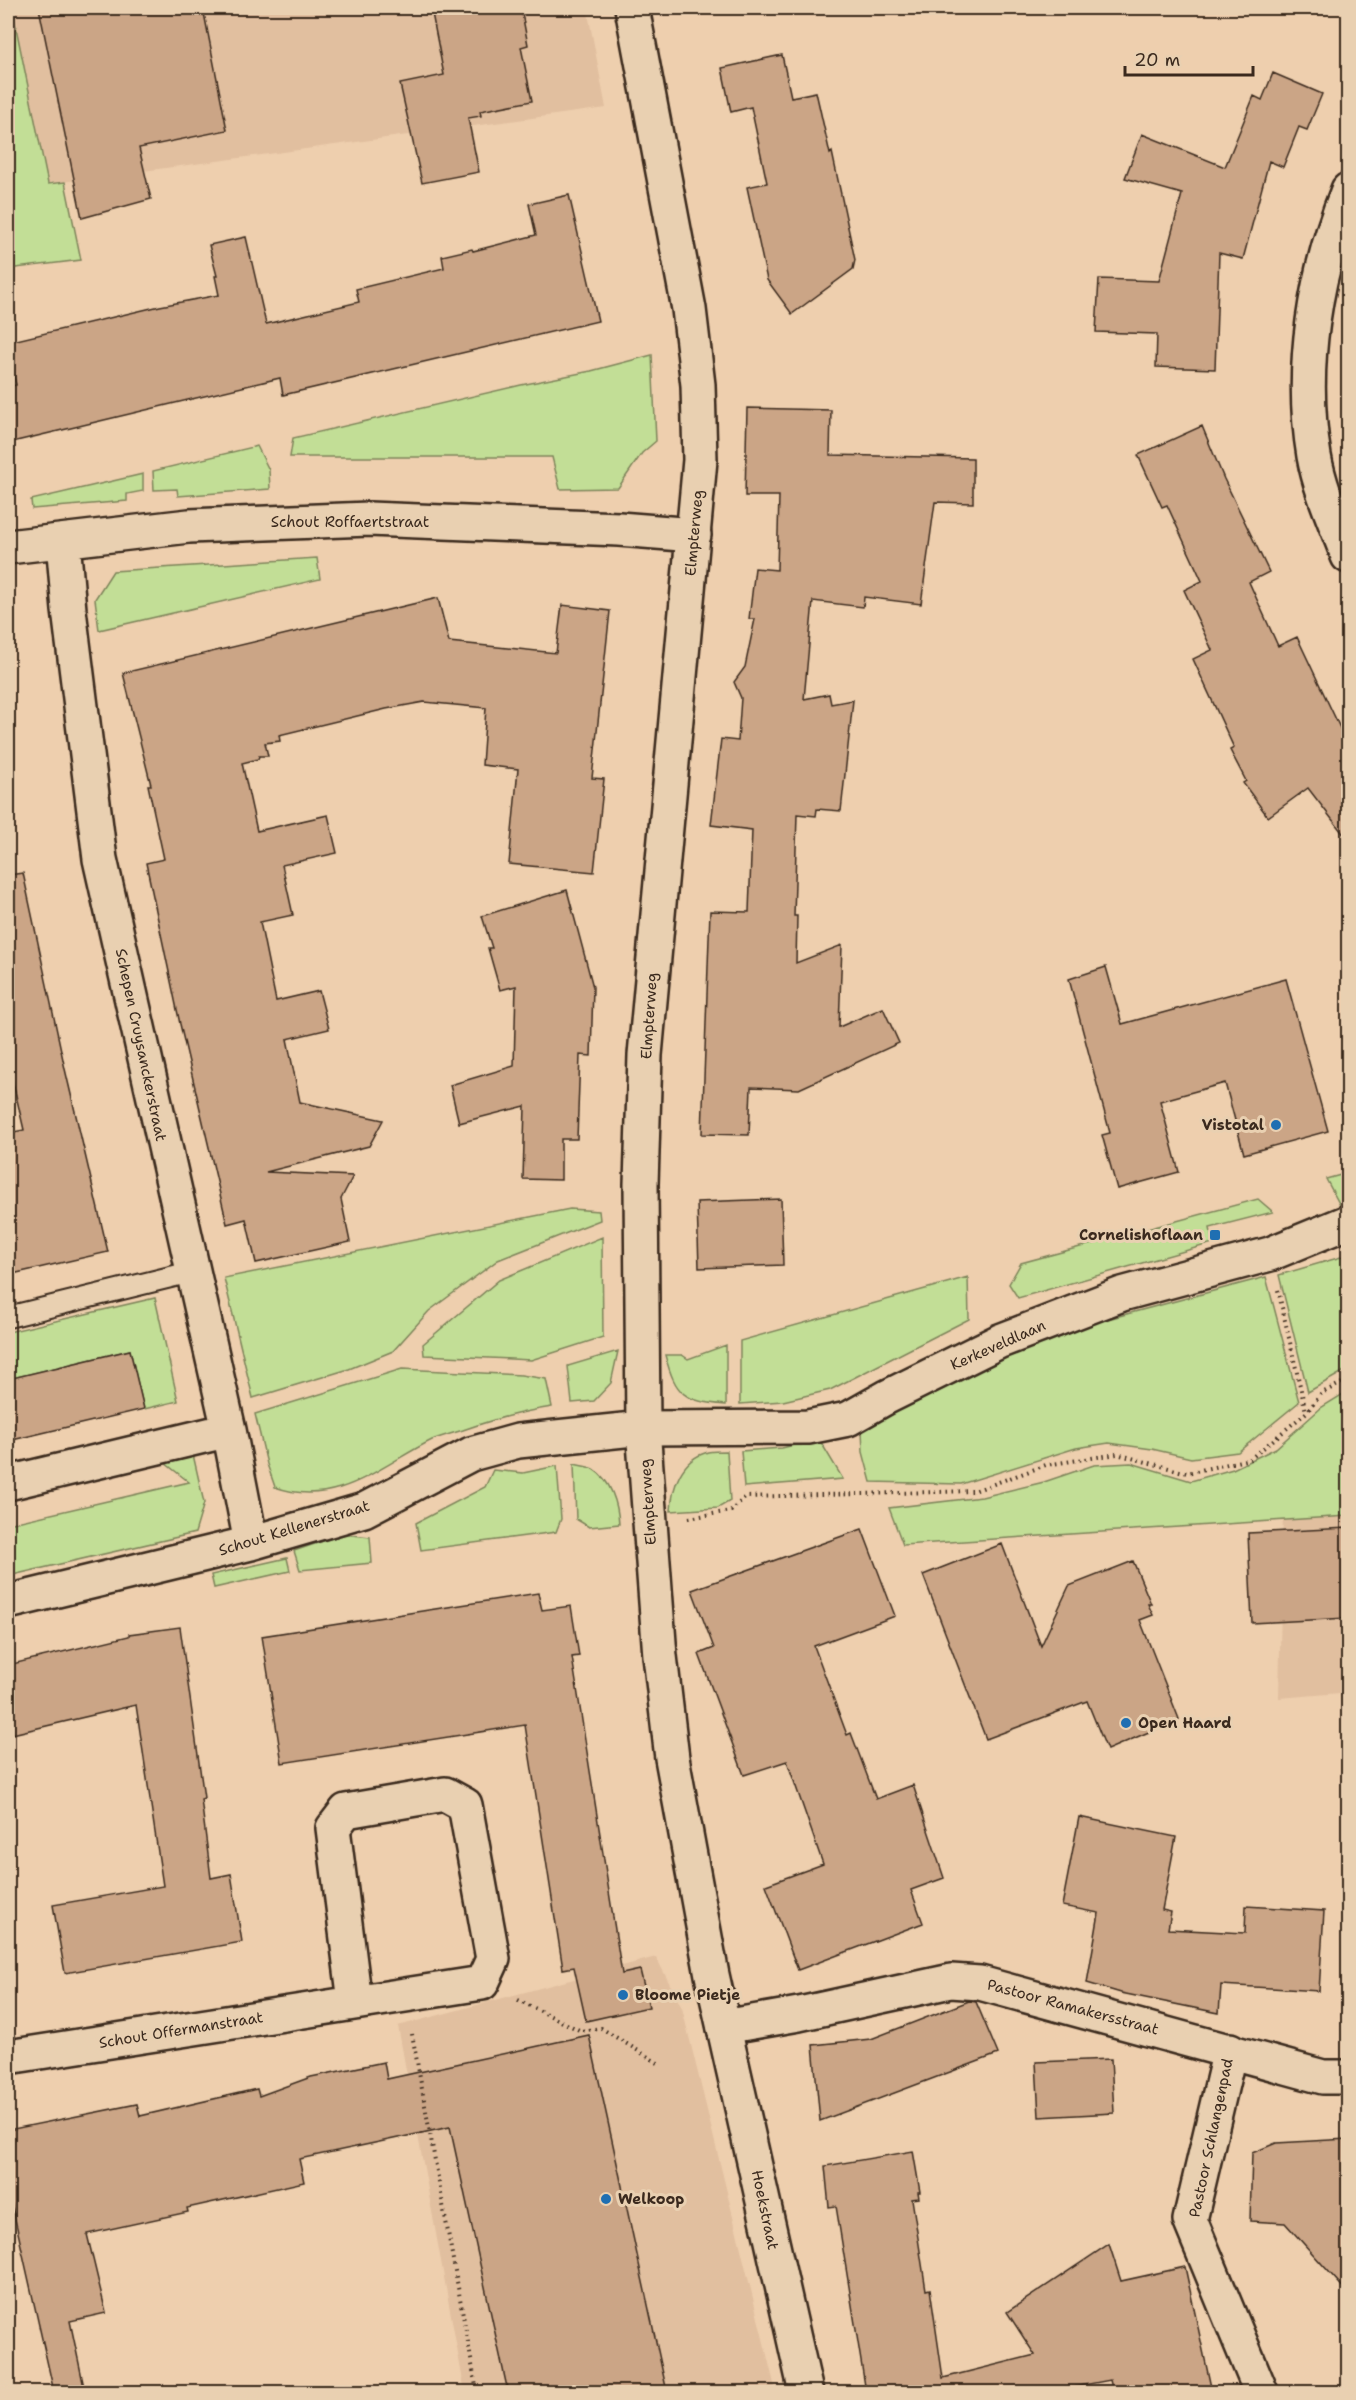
<svg xmlns="http://www.w3.org/2000/svg" width="1356" height="2400" font-family="'Shantell Sans',sans-serif">
  <style>
    .built { fill: #e1bf9f }
    .green { fill: #c2de96; stroke: #7e845a; stroke-width: 1.5 }
    .building { fill: #cba586; stroke: #3b2a1e; stroke-width: 1.5 }
    .lines { fill: none; stroke-linecap: round; stroke-linejoin: round }
    .service-casing { stroke: #3b2a1e; stroke-width: 24 }
    .minor-casing { stroke: #3b2a1e; stroke-width: 38 }
    .tertiary-casing { stroke: #3b2a1e; stroke-width: 38 }
    .path { stroke: #3b2a1e; stroke-width: 4; stroke-dasharray: 1.5 4.5; stroke-linecap: butt }
    .service { stroke: #e9d0b1; stroke-width: 20 }
    .minor { stroke: #e9d0b1; stroke-width: 33 }
    .tertiary { stroke: #e9d0b1; stroke-width: 33 }
    .poi-dot { fill: #1f6fb2; stroke: #e9d0b1; stroke-width: 2 }
    .labels { text-anchor: middle; dominant-baseline: central; stroke-width: 6; stroke-linejoin: round; paint-order: stroke }
    .street-label { font-size: 15px; fill: #3b2a1e; stroke: #e9d0b1 }
    .poi-label { font-size: 15px; font-weight: bold; fill: #3b2a1e; stroke: #e9d0b1; text-anchor: start }
  </style>
  <rect width="100%" height="100%" fill="#eecfae"/>
  <filter id="ink" filterUnits="userSpaceOnUse"><feTurbulence type="fractalNoise" baseFrequency=".0167" numOctaves="2"/><feDisplacementMap in="SourceGraphic" scale="12" xChannelSelector="R" yChannelSelector="G"/><feConvolveMatrix kernelMatrix="1 2 1 2 8 2 1 2 1" color-interpolation-filters="sRGB"/></filter>
  <g filter="url(#ink)">
    <path class="built" d="M 12,8 L 587,8 L 606,108 L 48,184 Z
      M 1348,1510 L 1348,1765 L 1340,1693 L 1279,1698 L 1283,1511 Z
      M 656,1957 L 682,2008 L 776,2392 L 465,2392 L 398,2026 Z"/>
    <path class="green" d="M 8,8 L 12,8 L 48,184 L 65,182 L 81,260 L 8,269 Z
      M 652,355 L 656,441 L 642,453 L 618,488 L 560,489 L 552,457 L 290,457 L 293,438 L 521,385 L 591,371 Z
      M 257,446 L 269,470 L 270,489 L 178,496 L 177,489 L 154,490 L 153,471 Z
      M 143,474 L 143,491 L 127,494 L 127,501 L 32,509 L 31,500 Z
      M 317,558 L 320,579 L 99,630 L 95,599 L 113,571 Z
      M 1348,1173 L 1348,1205 L 1341,1207 L 1326,1179 Z
      M 1258,1199 L 1273,1212 L 1210,1228 L 1213,1243 L 1018,1298 L 1009,1284 L 1021,1263 Z
      M 570,1209 L 599,1211 L 600,1220 L 498,1260 L 429,1311 L 393,1351 L 349,1369 L 253,1398 L 224,1278 Z
      M 602,1237 L 603,1337 L 531,1360 L 424,1355 L 423,1344 L 499,1280 Z
      M 1348,1255 L 1348,1369 L 1308,1392 L 1279,1275 Z
      M 968,1277 L 969,1319 L 830,1390 L 783,1401 L 740,1404 L 740,1341 Z
      M 1266,1277 L 1299,1402 L 1238,1452 L 1191,1458 L 1152,1449 L 1109,1443 L 1076,1448 L 961,1484 L 871,1482 L 863,1452 L 862,1430 L 967,1373 L 1074,1328 Z
      M 155,1298 L 178,1401 L 144,1409 L 130,1350 L 8,1379 L 8,1332 Z
      M 726,1345 L 726,1405 C 684,1401 676,1396 665,1355 L 682,1355 L 688,1359 Z
      M 618,1351 L 611,1383 L 594,1401 L 572,1403 L 568,1366 Z
      M 402,1369 L 521,1375 L 546,1379 L 552,1407 C 519,1412 494,1419 463,1430 C 453,1433 442,1436 432,1440 C 381,1465 337,1509 275,1487 L 267,1464 L 255,1414 Z
      M 1348,1391 L 1348,1516 L 903,1545 L 889,1508 L 982,1497 L 1044,1482 L 1094,1465 L 1131,1463 L 1191,1481 L 1233,1469 L 1276,1448 L 1322,1407 Z
      M 819,1439 L 843,1479 L 744,1487 L 741,1451 L 782,1448 Z
      M 192,1450 L 204,1503 L 195,1533 L 8,1576 L 8,1524 L 189,1482 L 160,1459 Z
      M 727,1451 L 730,1501 L 718,1508 L 671,1511 C 672,1487 681,1459 708,1452 C 714,1451 721,1451 727,1451 Z
      M 574,1464 C 580,1466 588,1466 593,1469 C 611,1480 618,1504 619,1524 L 589,1527 L 576,1519 Z
      M 557,1466 L 561,1519 L 556,1532 L 421,1550 L 416,1523 L 485,1487 L 493,1470 L 523,1473 Z
      M 344,1534 L 370,1537 L 372,1563 L 300,1570 L 294,1551 Z
      M 287,1558 L 290,1571 L 214,1588 L 211,1575 Z"/>
    <path class="building" d="M 39,8 L 203,8 L 227,130 L 139,148 L 151,199 L 82,218 Z
      M 431,8 L 521,8 L 528,45 L 521,47 L 532,101 L 480,111 L 481,116 L 468,118 L 479,172 L 422,183 L 400,84 L 444,75 Z
      M 782,55 L 791,97 L 816,92 L 830,154 L 832,152 L 855,260 L 853,269 L 792,314 L 767,280 L 747,187 L 767,183 L 751,107 L 731,112 L 722,68 Z
      M 1273,73 L 1322,94 L 1307,130 L 1299,127 L 1283,167 L 1269,161 L 1243,259 L 1219,253 L 1215,369 L 1156,367 L 1157,334 L 1096,332 L 1099,279 L 1159,281 L 1182,194 L 1125,178 L 1142,134 L 1225,167 L 1254,96 L 1262,100 Z
      M 569,195 L 598,321 L 283,395 L 280,378 L 8,443 L 8,387 L 16,385 L 8,352 L 8,342 L 160,306 L 219,295 L 215,276 L 217,276 L 209,245 L 246,237 L 266,324 L 359,302 L 356,289 L 444,268 L 442,256 L 472,249 L 473,251 L 536,235 L 529,204 Z
      M 747,408 L 831,410 L 830,455 L 973,458 L 973,503 L 935,502 L 921,604 L 864,597 L 863,607 L 813,601 L 804,699 L 829,694 L 831,704 L 853,700 L 841,811 L 817,809 L 816,816 L 797,814 L 794,916 L 797,916 L 796,963 L 842,945 L 839,1027 L 883,1008 L 899,1043 L 799,1089 L 751,1087 L 749,1135 L 702,1134 L 710,911 L 749,912 L 752,830 L 711,825 L 721,739 L 738,741 L 741,698 L 734,682 L 745,667 L 755,619 L 749,619 L 755,568 L 777,570 L 779,496 L 745,496 Z
      M 1202,426 L 1224,479 L 1269,572 L 1249,582 L 1278,646 L 1297,637 L 1348,745 L 1348,840 L 1308,788 L 1268,817 L 1243,783 L 1246,781 L 1230,750 L 1234,748 L 1193,659 L 1212,650 L 1184,590 L 1202,581 L 1167,505 L 1162,507 L 1138,455 Z
      M 438,598 L 449,642 L 556,653 L 562,605 L 610,611 L 592,778 L 604,779 L 594,872 L 509,864 L 518,769 L 482,765 L 486,708 L 424,702 L 386,709 L 279,735 L 280,741 L 265,743 L 268,756 L 259,756 L 258,759 L 242,763 L 257,831 L 328,815 L 337,853 L 282,865 L 293,915 L 260,922 L 276,1001 L 319,991 L 329,1029 L 287,1039 L 300,1102 L 383,1120 L 369,1146 L 266,1172 L 353,1176 L 341,1199 L 350,1242 L 256,1263 L 246,1219 L 227,1224 L 180,1024 L 146,863 L 164,859 L 148,785 L 151,785 L 123,673 Z
      M 23,873 L 65,1069 L 108,1252 L 8,1275 L 8,1133 L 24,1130 L 8,1061 L 8,875 Z
      M 567,890 L 593,987 L 591,1056 L 580,1055 L 577,1139 L 561,1139 L 561,1180 L 523,1179 L 525,1106 L 459,1123 L 450,1085 L 514,1066 L 516,986 L 500,990 L 488,948 L 492,948 L 482,916 Z
      M 1106,967 L 1122,1024 L 1286,979 L 1328,1131 L 1244,1154 L 1225,1083 L 1160,1101 L 1179,1172 L 1117,1189 L 1102,1135 L 1110,1133 L 1069,979 Z
      M 781,1199 L 783,1265 L 699,1268 L 697,1202 Z
      M 130,1350 L 144,1409 L 8,1441 L 8,1379 Z
      M 1348,1528 L 1348,1618 L 1252,1623 L 1248,1533 Z
      M 862,1529 L 895,1616 L 814,1646 L 847,1735 L 851,1733 L 876,1799 L 913,1785 L 944,1878 L 911,1890 L 923,1923 L 798,1970 L 766,1885 L 823,1864 L 787,1761 L 744,1775 L 699,1654 L 714,1648 L 692,1590 Z
      M 1002,1544 L 1041,1646 L 1069,1586 L 1133,1561 L 1151,1604 L 1148,1604 L 1153,1615 L 1140,1620 L 1179,1719 L 1107,1750 L 1087,1701 L 986,1739 L 923,1575 Z
      M 538,1593 L 542,1610 L 571,1606 L 579,1656 L 572,1657 L 622,1974 L 640,1970 L 649,2007 L 586,2021 L 574,1967 L 563,1969 L 525,1725 L 282,1763 L 262,1636 Z
      M 180,1627 L 204,1798 L 201,1799 L 211,1878 L 231,1874 L 242,1942 L 65,1973 L 53,1905 L 163,1886 L 136,1705 L 8,1735 L 8,1665 L 129,1636 L 129,1634 Z
      M 1079,1817 L 1176,1837 L 1162,1910 L 1171,1912 L 1168,1929 L 1245,1933 L 1246,1906 L 1324,1911 L 1319,1991 L 1221,1985 L 1219,2013 L 1121,1993 L 1087,1983 L 1099,1913 L 1062,1906 Z
      M 969,2001 L 976,2002 L 998,2054 L 820,2121 L 813,2045 L 871,2039 Z
      M 589,2035 L 667,2392 L 508,2392 L 450,2127 L 299,2159 L 304,2182 L 187,2208 L 188,2212 L 87,2234 L 106,2313 L 70,2321 L 85,2392 L 54,2392 L 8,2188 L 8,2130 L 137,2104 L 140,2116 L 257,2089 L 259,2096 L 311,2077 L 384,2062 L 387,2079 Z
      M 1111,2059 L 1114,2113 L 1039,2117 L 1036,2062 Z
      M 1348,2139 L 1348,2293 L 1285,2223 L 1250,2221 L 1252,2153 L 1276,2143 Z
      M 913,2151 L 920,2192 L 918,2192 L 919,2198 L 912,2199 L 926,2290 L 930,2289 L 943,2378 L 1035,2355 L 1007,2312 L 1109,2244 L 1121,2281 L 1185,2267 L 1212,2392 L 1113,2392 L 1110,2380 L 1047,2392 L 866,2392 L 836,2206 L 829,2207 L 825,2166 Z"/>
    <g class="lines">
      <g class="service-casing">
        <path id="service" d="M 8,1317 L 191,1272"/>
      </g>
      <g class="minor-casing">
        <path id="minor" d="M 1348,190 C 1315,273 1299,367 1314,456 C 1320,490 1336,524 1348,556
          M 63,541 L 69,610 L 100,859 L 229,1430 L 251,1543
          M 8,547 L 189,526 L 369,519 L 619,529 L 694,535
          M 8,1483 L 229,1430
          M 8,1602 L 251,1543 L 364,1510 L 471,1454 L 518,1441 L 643,1428 L 808,1427 L 848,1419 L 887,1397 L 1000,1341 L 1122,1294 L 1270,1254 L 1348,1222
          M 724,2027 L 799,2014 L 951,1981 L 980,1983 L 1323,2077 L 1348,2077
          M 1230,2050 L 1190,2220 L 1261,2392
          M 8,2057 L 482,1983 L 493,1959 L 465,1805 L 445,1794 L 346,1811 L 333,1828 L 355,2002"/>
      </g>
      <g class="tertiary-casing">
        <path id="tertiary" d="M 632,8 L 689,309 L 698,385 L 700,460 L 645,1055 L 641,1184 L 643,1428 L 660,1656 L 672,1758 L 712,1975 L 806,2392"/>
      </g>
      <path class="path" d="M 1278,1290 L 1306,1412
        M 689,1518 L 731,1511 L 745,1497 L 974,1491 L 1046,1465 L 1117,1454 L 1187,1473 L 1250,1459 L 1307,1412 L 1322,1393 L 1348,1380
        M 518,2000 L 581,2031 L 601,2028 L 658,2063
        M 412,2034 L 477,2392"/>
      <use href="#service" class="service"/>
      <use href="#minor" class="minor"/>
      <use href="#tertiary" class="tertiary"/>
    </g>
  </g>
  <g class="poi-dot">
    <circle cx="1276" cy="1125" r="6"/>
    <rect x="1209" y="1229" width="12" height="12" rx="3"/>
    <circle cx="1126" cy="1723" r="6"/>
    <circle cx="623" cy="1995" r="6"/>
    <circle cx="606" cy="2199" r="6"/>
  </g>
  <g class="labels">
    <g class="street-label">
      <text x="350" y="522">Schout Roffaertstraat</text>
      <text transform="translate(694 533) rotate(-85)">Elmpterweg</text>
      <text transform="translate(649 1016) rotate(-86)">Elmpterweg</text>
      <text transform="translate(141 1045) rotate(78)">Schepen Cruysanckerstraat</text>
      <text transform="translate(998 1345) rotate(-24)">Kerkeveldlaan</text>
      <text transform="translate(648 1502) rotate(-94)">Elmpterweg</text>
      <text transform="translate(294 1528) rotate(-17)">Schout Kellenerstraat</text>
      <text transform="translate(1073 2007) rotate(15)">Pastoor Ramakersstraat</text>
      <text transform="translate(181 2030) rotate(-9)">Schout Offermanstraat</text>
      <text transform="translate(1211 2138) rotate(-78)">Pastoor Schlangenpad</text>
      <text transform="translate(765 2210) rotate(78)">Hoekstraat</text>
    </g>
    <g class="poi-label">
      <text x="1264" y="1125" text-anchor="end">Vistotal</text>
      <text x="1203" y="1235" text-anchor="end">Cornelishoflaan</text>
      <text x="1138" y="1723">Open Haard</text>
      <text x="635" y="1995">Bloome Pietje</text>
      <text x="618" y="2199">Welkoop</text>
    </g>
  </g>
  <rect width="1356" height="2400" fill="none" stroke="#e9d0b1" stroke-width="30"/>
  <rect x="15" y="15" width="1326" height="2370" fill="none" stroke="#3b2a1e" stroke-width="2" filter="url(#ink)"/>
  <path d="M1125 66v9h128v-9" fill="none" stroke="#3b2a1e" stroke-width="3"/>
  <text x="1134" y="66" font-size="18" fill="#3b2a1e" stroke="#e9d0b1" stroke-width="4.5" paint-order="stroke">20 m</text>
</svg>
